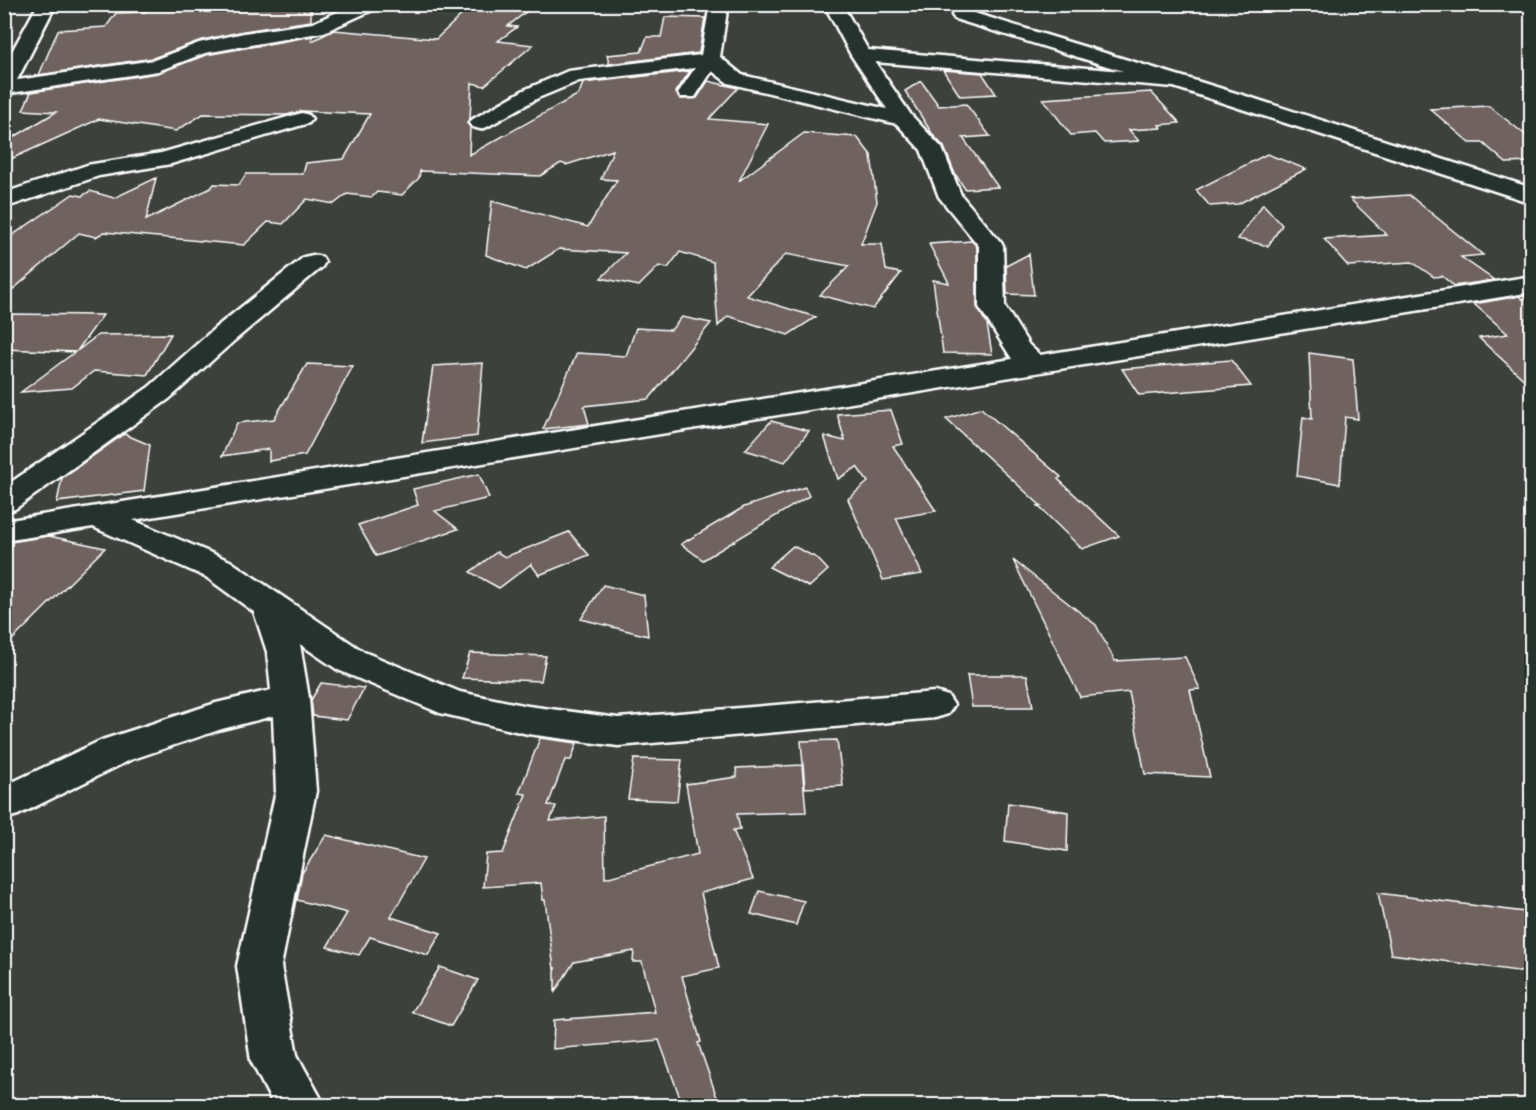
<svg xmlns="http://www.w3.org/2000/svg" width="1536" height="1110" font-family="'Indie Flower',sans-serif">
  <style>
    .building { fill: #6f635e; stroke: #fff; stroke-width: 1.5 }
    .lines { fill: none; stroke-linecap: round; stroke-linejoin: round }
    .minor-casing { stroke: #fff; stroke-width: 5 }
    .tertiary-casing { stroke: #fff; stroke-width: 5 }
    .minor { fill: #26332d; fill-rule: evenodd }
    .tertiary { fill: #26332d; fill-rule: evenodd }
  </style>
  <rect width="100%" height="100%" fill="#3c413c"/>
  <filter id="ink" filterUnits="userSpaceOnUse"><feTurbulence type="fractalNoise" baseFrequency=".0167" numOctaves="2"/><feDisplacementMap in="SourceGraphic" scale="12" xChannelSelector="R" yChannelSelector="G"/><feConvolveMatrix kernelMatrix="1 2 1 2 8 2 1 2 1" color-interpolation-filters="sRGB"/></filter>
  <g filter="url(#ink)">
    <path class="building" d="M 149,4 L 311,4 L 311,21 L 244,31 L 199,41 L 153,58 L 39,75 L 58,30 L 106,27 L 116,13 L 145,12 Z
      M 470,7 L 527,11 L 508,26 L 517,27 L 498,41 L 533,45 L 484,86 L 472,83 L 470,118 L 467,123 L 470,127 L 469,155 L 579,94 L 583,83 L 690,71 L 676,92 L 681,99 L 697,98 L 708,81 L 738,88 L 709,119 L 768,124 L 739,181 L 804,133 L 857,137 L 871,155 L 877,202 L 861,244 L 882,244 L 886,270 L 901,273 L 873,309 L 820,295 L 849,266 L 786,254 L 747,296 L 816,317 L 788,335 L 728,316 L 718,326 L 713,262 L 680,252 L 668,268 L 659,266 L 639,286 L 601,278 L 626,253 L 559,249 L 526,270 L 486,255 L 492,201 L 588,227 L 617,180 L 601,179 L 613,150 L 566,165 L 561,163 L 540,176 L 420,171 L 419,178 L 402,195 L 377,192 L 372,197 L 347,194 L 334,204 L 307,199 L 283,224 L 268,222 L 244,245 L 104,232 L 96,237 L 79,233 L 4,297 L 4,241 L 73,194 L 82,196 L 90,191 L 114,198 L 156,178 L 146,220 L 211,188 L 214,184 L 239,185 L 246,174 L 303,174 L 306,163 L 344,159 L 370,114 L 301,111 L 287,115 L 203,114 L 176,131 L 99,119 L 4,162 L 4,143 L 56,112 L 23,110 L 31,92 L 158,73 L 206,55 L 312,36 L 312,41 L 334,30 L 436,39 Z
      M 665,17 L 705,18 L 699,53 L 609,64 L 607,55 L 641,52 L 647,37 L 661,37 Z
      M 943,70 L 982,73 L 996,94 L 960,96 Z
      M 921,81 L 939,106 L 966,104 L 990,136 L 963,138 L 998,187 L 965,189 L 955,174 L 944,147 L 933,135 L 905,91 Z
      M 1151,92 L 1180,123 L 1159,125 L 1161,128 L 1129,130 L 1139,141 L 1104,143 L 1095,133 L 1071,135 L 1043,99 Z
      M 1489,106 L 1532,140 L 1532,162 L 1506,163 L 1483,143 L 1470,143 L 1430,109 Z
      M 1267,154 L 1306,169 L 1238,204 L 1210,206 L 1196,190 Z
      M 1409,195 L 1483,255 L 1461,257 L 1494,280 L 1454,286 L 1442,276 L 1434,277 L 1412,262 L 1348,266 L 1324,239 L 1387,235 L 1350,199 Z
      M 1263,204 L 1282,225 L 1268,246 L 1238,239 Z
      M 972,241 L 977,247 L 977,307 L 987,324 L 992,354 L 943,353 L 933,280 L 949,283 L 929,244 Z
      M 1029,254 L 1034,295 L 1007,294 L 1006,266 Z
      M 1519,296 L 1522,299 L 1532,297 L 1532,387 L 1479,338 L 1508,334 L 1474,304 Z
      M 4,314 L 103,315 L 77,351 L 98,335 L 171,334 L 147,375 L 94,371 L 72,388 L 21,392 L 75,352 L 4,349 Z
      M 682,317 L 711,323 L 649,399 L 584,406 L 589,424 L 543,429 L 577,353 L 626,356 L 636,328 L 671,330 Z
      M 1309,353 L 1353,359 L 1358,419 L 1345,417 L 1340,484 L 1297,476 L 1303,417 L 1312,419 Z
      M 1231,360 L 1251,386 L 1139,395 L 1122,369 Z
      M 483,363 L 477,436 L 422,443 L 433,366 Z
      M 307,364 L 353,366 L 305,455 L 269,461 L 269,449 L 222,456 L 237,423 L 274,419 Z
      M 981,408 L 1061,477 L 1058,479 L 1119,536 L 1082,549 L 1038,506 L 1041,506 L 946,419 Z
      M 891,410 L 903,444 L 893,446 L 936,511 L 896,518 L 922,574 L 883,580 L 848,499 L 868,482 L 857,467 L 838,479 L 824,436 L 845,441 L 837,414 Z
      M 771,421 L 809,431 L 785,462 L 745,450 Z
      M 124,434 L 150,445 L 144,491 L 57,502 L 62,478 Z
      M 479,474 L 489,498 L 435,511 L 458,529 L 376,556 L 358,525 L 418,505 L 413,489 Z
      M 805,487 L 809,496 L 703,560 L 681,544 L 744,507 Z
      M 569,532 L 589,555 L 539,575 L 531,564 L 499,588 L 470,572 L 497,552 L 505,557 Z
      M 49,536 L 105,548 L 4,648 L 4,543 Z
      M 793,546 L 817,558 L 828,570 L 809,587 L 769,567 Z
      M 1013,560 L 1096,625 L 1115,661 L 1185,657 L 1200,689 L 1190,690 L 1210,777 L 1145,774 L 1129,692 L 1080,697 Z
      M 603,585 L 644,595 L 648,636 L 581,619 Z
      M 470,653 L 546,656 L 541,681 L 462,678 Z
      M 967,675 L 1027,675 L 1033,707 L 972,707 Z
      M 321,683 L 364,688 L 347,720 L 313,716 L 311,700 Z
      M 540,738 L 577,743 L 571,760 L 565,760 L 548,805 L 556,806 L 550,821 L 604,816 L 605,878 L 698,854 L 686,784 L 737,777 L 736,768 L 802,765 L 806,812 L 737,814 L 740,829 L 733,830 L 753,879 L 701,893 L 719,968 L 682,976 L 701,1042 L 698,1043 L 720,1106 L 683,1106 L 659,1040 L 553,1049 L 554,1020 L 655,1012 L 642,962 L 633,962 L 634,951 L 574,962 L 555,992 L 555,967 L 554,969 L 545,900 L 543,900 L 541,883 L 483,887 L 486,854 L 503,853 L 526,794 L 519,793 Z
      M 837,740 L 843,786 L 805,788 L 801,741 Z
      M 634,759 L 682,760 L 677,801 L 628,799 Z
      M 1008,803 L 1068,812 L 1067,851 L 1005,841 Z
      M 326,835 L 424,859 L 391,917 L 441,933 L 428,955 L 370,937 L 359,955 L 327,947 L 347,913 L 297,900 L 302,873 Z
      M 759,891 L 804,901 L 796,925 L 751,914 Z
      M 1378,893 L 1532,913 L 1532,973 L 1391,954 Z
      M 440,967 L 478,980 L 451,1026 L 412,1012 Z"/>
    <g class="lines">
      <g class="minor-casing">
        <path id="minor" d="M 355,4 L 380,4 L 377,8 L 324,32 L 205,53 L 158,71 L 4,94 L 4,82 L 154,60 L 199,43 L 244,33 L 313,23 Z
          M 710,4 L 728,4 L 720,57 L 742,75 L 887,109 L 851,55 L 824,4 L 842,4 L 868,50 L 1123,71 L 955,19 L 952,15 L 955,4 L 973,4 L 971,12 L 1252,98 L 1532,188 L 1532,203 L 1174,87 L 875,62 L 911,115 L 942,148 L 961,195 L 1003,245 L 1005,307 L 1029,345 L 1040,355 L 1532,276 L 1532,292 L 133,520 L 230,561 L 364,652 L 460,692 L 528,706 L 618,718 L 935,692 L 948,696 L 954,705 L 948,714 L 935,718 L 618,746 L 528,734 L 440,713 L 338,670 L 300,644 L 309,698 L 316,791 L 281,966 L 297,1055 L 325,1106 L 274,1106 L 251,1061 L 237,966 L 276,791 L 273,716 L 222,729 L 130,760 L 18,815 L 4,819 L 4,786 L 102,740 L 216,703 L 271,690 L 267,652 L 254,612 L 206,577 L 93,527 L 4,541 L 4,521 L 1012,359 L 979,307 L 979,246 L 939,197 L 921,150 L 897,124 L 728,83 L 712,71 L 695,97 L 681,97 L 678,93 L 695,68 L 579,81 L 538,98 L 487,127 L 480,129 L 473,127 L 469,123 L 473,119 L 524,90 L 568,71 L 701,55 Z
          M 302,113 L 309,115 L 312,119 L 309,123 L 171,164 L 99,176 L 4,208 L 4,193 L 87,165 L 161,153 Z
          M 313,255 L 322,257 L 325,262 L 322,267 L 235,340 L 169,399 L 15,509 L 4,512 L 4,487 L 149,387 L 215,328 L 304,257 Z"/>
      </g>
      <g class="tertiary-casing">
        <path id="tertiary" d="M 38,4 L 56,4 L 14,86 L 11,90 L 4,92 L 4,66 Z"/>
      </g>
      <use href="#minor" class="minor"/>
      <use href="#tertiary" class="tertiary"/>
    </g>
  </g>
  <rect width="1536" height="1110" fill="none" stroke="#26332d" stroke-width="24"/>
  <rect x="12" y="12" width="1512" height="1086" fill="none" stroke="#fff" stroke-width="2" filter="url(#ink)"/>
</svg>
